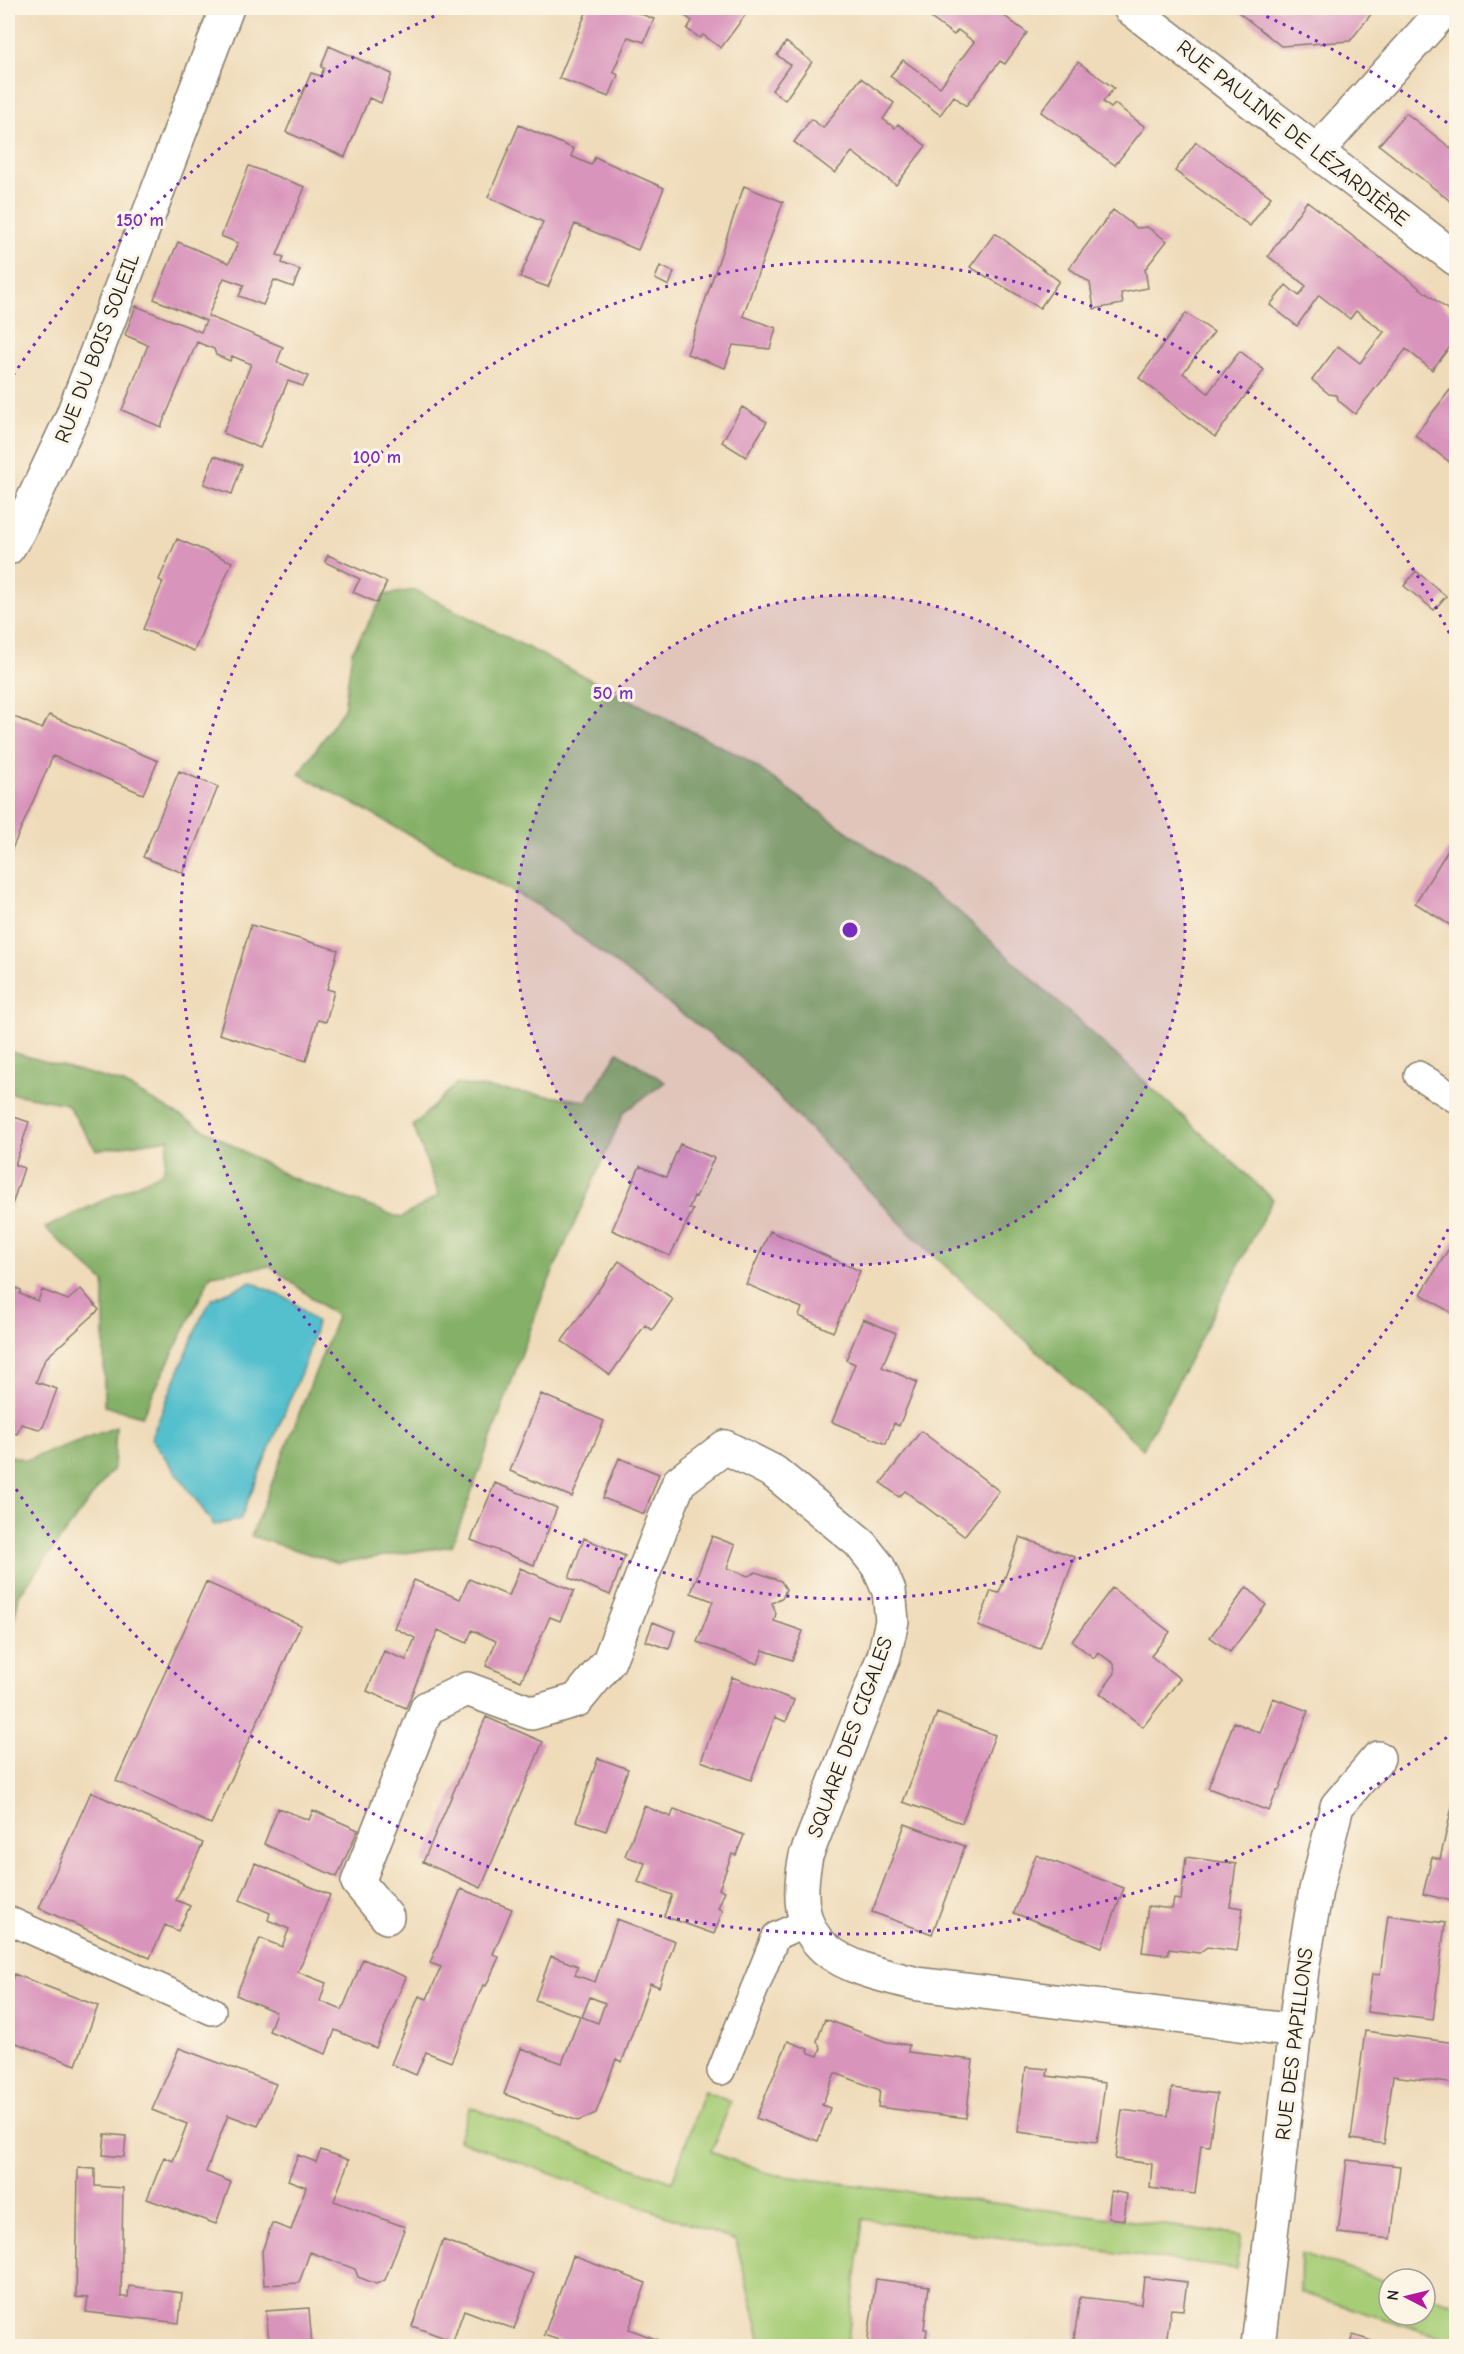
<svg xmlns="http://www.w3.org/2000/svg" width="1464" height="2354" font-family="'Comic Neue',sans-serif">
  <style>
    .green { fill: #a7cd77; stroke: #62744a; stroke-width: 1.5 }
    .forest { fill: #85b068; stroke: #506642; stroke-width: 1.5 }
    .water { fill: #54c0cd; stroke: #386e74; stroke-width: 1.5 }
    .building { fill: #d994bc; fill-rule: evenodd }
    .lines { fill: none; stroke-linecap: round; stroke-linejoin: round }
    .service-casing { stroke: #867c6b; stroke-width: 30 }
    .minor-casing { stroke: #867c6b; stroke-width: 36 }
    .secondary-casing { stroke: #867c6b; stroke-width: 36 }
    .service { stroke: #fff; stroke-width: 27 }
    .minor { stroke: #fff; stroke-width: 33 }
    .secondary { stroke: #fff; stroke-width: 33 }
    .ring { fill: none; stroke: #7b2cbf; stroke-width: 3; stroke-dasharray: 3 6 }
    .labels { text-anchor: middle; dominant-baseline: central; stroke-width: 6; stroke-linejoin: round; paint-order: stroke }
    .street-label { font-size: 21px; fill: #1c1c1c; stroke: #fcf5e5 }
    .centre { fill: #7b2cbf; stroke: #fcf5e5; stroke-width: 3 }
    .ring-label { font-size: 18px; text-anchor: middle; font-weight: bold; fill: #7b2cbf; stroke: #fcf5e5; stroke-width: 6; stroke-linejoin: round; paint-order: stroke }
  </style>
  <rect width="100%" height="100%" fill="#fcf5e5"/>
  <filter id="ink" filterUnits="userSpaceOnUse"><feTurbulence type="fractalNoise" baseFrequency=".0167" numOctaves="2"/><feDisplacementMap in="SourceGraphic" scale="12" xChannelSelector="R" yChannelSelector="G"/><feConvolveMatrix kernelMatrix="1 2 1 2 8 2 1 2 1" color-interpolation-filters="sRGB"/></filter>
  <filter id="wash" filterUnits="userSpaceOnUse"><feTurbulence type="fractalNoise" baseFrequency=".008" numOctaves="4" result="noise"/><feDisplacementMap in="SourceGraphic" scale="24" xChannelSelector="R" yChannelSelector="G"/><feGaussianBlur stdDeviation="1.35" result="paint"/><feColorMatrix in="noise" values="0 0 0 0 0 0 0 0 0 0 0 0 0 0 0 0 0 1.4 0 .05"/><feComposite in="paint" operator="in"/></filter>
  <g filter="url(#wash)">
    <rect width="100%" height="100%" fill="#efdbba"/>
    <path class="green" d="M 704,2091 L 731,2102 L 711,2152 L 769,2174 L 1241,2235 L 1236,2269 L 863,2219 L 847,2346 L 762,2346 L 736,2241 L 458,2140 L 470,2107 L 672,2182 Z
      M 1301,2253 L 1389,2282 L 1389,2315 L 1425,2315 L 1425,2294 L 1456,2304 L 1456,2342 L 1300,2292 Z"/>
    <path class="forest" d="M 415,590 L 744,758 L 957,910 L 1273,1199 L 1143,1449 L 912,1235 L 741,1058 L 539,906 L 299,774 L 344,709 L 352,652 L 384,595 Z
      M 8,1051 L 122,1083 L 287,1176 L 401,1218 L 439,1195 L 413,1126 L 456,1084 L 587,1101 L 618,1052 L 665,1082 L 624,1112 L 544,1292 L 452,1546 L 338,1563 L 251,1536 L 337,1317 L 270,1266 L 211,1275 L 142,1416 L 104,1406 L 104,1282 L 45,1228 L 163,1172 L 169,1139 L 96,1150 L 67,1104 L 8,1093 Z
      M 116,1427 L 114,1467 L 19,1595 L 8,1649 L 8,1455 L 26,1460 Z"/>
    <path class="water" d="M 251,1282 L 292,1301 L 317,1323 L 306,1360 L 240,1520 L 214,1525 L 151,1438 L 200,1320 L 212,1299 Z"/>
    <g id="blocks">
      <path class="building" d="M 588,8 L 625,8 L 654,19 L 644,42 L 628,37 L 613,72 L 618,75 L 609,97 L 559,78 Z
        M 680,8 L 716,8 L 724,14 L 729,8 L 737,8 L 746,14 L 721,48 L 703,35 L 700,38 L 687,29 L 692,21 L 678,11 Z
        M 917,8 L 994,8 L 1027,33 L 1005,64 L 1000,61 L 966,106 L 954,96 L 940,115 L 890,76 L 903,60 L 940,87 L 974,42 L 958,30 L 954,35 Z
        M 1233,8 L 1376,8 L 1350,41 L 1281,46 Z
        M 786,42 L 812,62 L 785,100 L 772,90 L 790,65 L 777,55 Z
        M 329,46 L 392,74 L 381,103 L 369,98 L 345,157 L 286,132 L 311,73 L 321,76 L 324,68 L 321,67 Z
        M 1078,62 L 1114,88 L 1103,102 L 1111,108 L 1115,104 L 1145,127 L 1115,165 L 1041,112 Z
        M 861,78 L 894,103 L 883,119 L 895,128 L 898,124 L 926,146 L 896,185 L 852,152 L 835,173 L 794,142 L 811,119 L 823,128 Z
        M 1406,113 L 1456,152 L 1456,201 L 1454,204 L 1379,145 Z
        M 519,125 L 574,149 L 571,156 L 591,165 L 595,157 L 664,188 L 638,250 L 575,224 L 548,287 L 520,277 L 543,222 L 488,197 Z
        M 1196,142 L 1271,197 L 1250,226 L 1175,171 Z
        M 249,166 L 305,187 L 277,255 L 284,257 L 282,263 L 300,270 L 293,287 L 274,280 L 263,305 L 239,296 L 244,285 L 224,278 L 208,316 L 283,347 L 277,362 L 308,376 L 303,386 L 288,381 L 260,448 L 223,433 L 251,364 L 232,356 L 230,361 L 216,355 L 214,349 L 197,342 L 161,427 L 122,410 L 148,345 L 125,335 L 136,306 L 201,332 L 206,321 L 154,299 L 178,242 L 229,263 L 238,243 L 221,236 Z
        M 744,186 L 783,202 L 743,316 L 776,328 L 770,349 L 733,345 L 725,368 L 687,354 Z
        M 1307,201 L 1456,316 L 1456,339 L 1432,370 L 1406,349 L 1355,414 L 1339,401 L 1336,395 L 1329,394 L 1312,380 L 1338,346 L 1360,363 L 1384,332 L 1356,311 L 1350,319 L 1319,295 L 1297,326 L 1270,305 L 1286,285 L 1299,296 L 1306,286 L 1268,256 Z
        M 1113,210 L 1137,228 L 1147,227 L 1167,241 L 1145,269 L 1148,288 L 1121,293 L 1123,304 L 1094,309 L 1090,283 L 1069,268 Z
        M 995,233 L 1059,281 L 1040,308 L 970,267 Z
        M 660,266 L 674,272 L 669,286 L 655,279 Z
        M 1186,313 L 1214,332 L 1183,373 L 1208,393 L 1240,351 L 1264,370 L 1215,437 L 1139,378 Z
        M 1450,390 L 1456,396 L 1456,467 L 1415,435 Z
        M 742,407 L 767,422 L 746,457 L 722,442 Z
        M 214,456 L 242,465 L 232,494 L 204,484 Z
        M 177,539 L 232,562 L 194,651 L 143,629 L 163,582 L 159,580 Z
        M 328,555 L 387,582 L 377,603 L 353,592 L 360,579 L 325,562 Z
        M 1416,571 L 1446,596 L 1434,610 L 1404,586 Z
        M 8,714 L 42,729 L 49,715 L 158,761 L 143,794 L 53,756 L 8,858 Z
        M 179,771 L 218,787 L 183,873 L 143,857 Z
        M 1448,850 L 1456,855 L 1456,929 L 1415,903 Z
        M 251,925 L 338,950 L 327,989 L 334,991 L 326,1022 L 318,1020 L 306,1061 L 219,1034 Z
        M 8,1115 L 29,1122 L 15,1165 L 24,1168 L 8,1217 Z
        M 680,1144 L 714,1158 L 696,1197 L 694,1196 L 689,1208 L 693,1210 L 670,1256 L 612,1230 L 640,1166 L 666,1177 Z
        M 770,1231 L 860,1271 L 833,1332 L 799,1316 L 802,1308 L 746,1284 Z
        M 1456,1237 L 1456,1316 L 1421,1294 Z
        M 619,1261 L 673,1299 L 652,1330 L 645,1325 L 610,1375 L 562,1341 Z
        M 16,1288 L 21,1290 L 20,1294 L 38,1301 L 42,1290 L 68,1300 L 81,1289 L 99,1310 L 45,1359 L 36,1382 L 57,1389 L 43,1427 L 39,1429 L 21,1424 L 17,1434 L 8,1431 L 8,1297 L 12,1298 Z
        M 863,1319 L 896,1333 L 882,1367 L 917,1382 L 899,1426 L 894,1423 L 886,1444 L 832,1422 L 855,1364 L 846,1360 Z
        M 541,1394 L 604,1421 L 572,1497 L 510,1471 Z
        M 921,1431 L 999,1491 L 964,1536 L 905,1491 L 899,1497 L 881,1483 Z
        M 619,1458 L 659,1474 L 644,1514 L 603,1498 Z
        M 495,1483 L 557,1508 L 534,1565 L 471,1540 Z
        M 712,1536 L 735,1545 L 727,1568 L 748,1576 L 756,1572 L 781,1581 L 786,1589 L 783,1597 L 772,1603 L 776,1613 L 774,1621 L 803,1631 L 792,1660 L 763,1650 L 758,1664 L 697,1642 L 713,1601 L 691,1593 Z
        M 1020,1537 L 1075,1557 L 1040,1649 L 978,1626 L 991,1591 L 999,1593 Z
        M 584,1538 L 625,1556 L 610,1595 L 569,1578 Z
        M 520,1568 L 574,1591 L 560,1621 L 550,1617 L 521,1681 L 486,1666 L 496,1641 L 472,1630 L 467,1643 L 438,1630 L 406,1708 L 367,1691 L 384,1651 L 406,1660 L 415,1638 L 394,1628 L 414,1580 L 460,1599 L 469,1579 L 509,1596 Z
        M 206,1582 L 301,1625 L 211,1824 L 116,1781 Z
        M 1247,1587 L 1266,1605 L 1230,1652 L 1210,1637 Z
        M 1112,1588 L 1170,1632 L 1151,1656 L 1180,1679 L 1143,1727 L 1100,1693 L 1115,1673 L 1114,1664 L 1098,1652 L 1094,1658 L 1072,1641 Z
        M 653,1622 L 675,1631 L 669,1649 L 646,1641 Z
        M 732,1677 L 794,1700 L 786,1722 L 775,1717 L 751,1780 L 701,1761 Z
        M 1273,1698 L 1308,1711 L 1279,1790 L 1277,1790 L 1269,1811 L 1208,1788 L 1234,1722 L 1260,1733 Z
        M 937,1713 L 995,1735 L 962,1823 L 903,1802 Z
        M 486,1717 L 543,1742 L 481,1888 L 423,1862 Z
        M 598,1758 L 628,1769 L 606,1831 L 576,1821 Z
        M 91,1792 L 203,1843 L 176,1900 L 190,1906 L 178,1931 L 165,1925 L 150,1958 L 39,1908 Z
        M 1453,1803 L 1456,1804 L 1456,1902 L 1423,1894 L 1432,1857 L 1440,1859 Z
        M 644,1806 L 671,1817 L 674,1809 L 744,1835 L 736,1855 L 732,1854 L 719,1889 L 725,1891 L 718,1908 L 723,1910 L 714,1934 L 664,1916 L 672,1895 L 638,1882 L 645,1863 L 625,1856 Z
        M 278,1808 L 309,1820 L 313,1810 L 358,1830 L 337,1877 L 264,1844 Z
        M 905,1824 L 965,1846 L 932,1934 L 872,1912 Z
        M 1036,1855 L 1124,1888 L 1102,1947 L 1014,1913 Z
        M 1186,1857 L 1236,1864 L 1230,1906 L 1243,1908 L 1237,1951 L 1207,1947 L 1199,1953 L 1169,1949 L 1168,1955 L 1142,1952 L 1148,1906 L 1172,1909 L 1174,1899 L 1181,1900 Z
        M 255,1863 L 330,1895 L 298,1972 L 326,1983 L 320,2001 L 342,2010 L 363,1959 L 406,1977 L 376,2048 L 335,2030 L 326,2054 L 269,2031 L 276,2012 L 236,1995 L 260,1938 L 282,1947 L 289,1929 L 268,1920 L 270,1913 L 240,1900 Z
        M 461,1889 L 512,1909 L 493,1954 L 499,1957 L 486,1986 L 483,1985 L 451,2062 L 426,2052 L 416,2075 L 391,2064 L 419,1996 L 427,1999 L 441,1967 L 430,1963 Z
        M 1388,1915 L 1445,1923 L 1433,2020 L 1367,2012 L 1372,1974 L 1380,1975 Z
        M 617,1919 L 675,1941 L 659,1987 L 650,1983 L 622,2062 L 616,2059 L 596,2113 L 578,2121 L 504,2094 L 521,2048 L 562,2063 L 580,2016 L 535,2000 L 551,1956 L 578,1966 L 575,1975 L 595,1982 ZM 590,1997 L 605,2003 L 598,2023 L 582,2017 Z
        M 14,1974 L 98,2006 L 76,2065 L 8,2040 L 8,1991 Z
        M 825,2019 L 887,2042 L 909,2045 L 908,2052 L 973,2060 L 966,2118 L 878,2107 L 880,2090 L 835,2073 L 822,2105 L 830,2108 L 818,2141 L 756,2118 L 788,2041 L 808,2049 L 809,2053 L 818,2056 L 821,2048 L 817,2041 Z
        M 1365,2031 L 1456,2043 L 1456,2084 L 1393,2076 L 1384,2144 L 1351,2139 Z
        M 179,2048 L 276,2084 L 258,2126 L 228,2115 L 206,2172 L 231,2182 L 216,2224 L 147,2199 L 164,2157 L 173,2161 L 187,2124 L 152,2110 Z
        M 1026,2067 L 1048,2069 L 1047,2076 L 1105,2083 L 1097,2142 L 1018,2132 Z
        M 1172,2088 L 1217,2094 L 1209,2146 L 1201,2145 L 1195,2194 L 1150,2188 L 1152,2164 L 1115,2159 L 1122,2110 L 1168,2116 Z
        M 105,2134 L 126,2136 L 124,2157 L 103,2155 Z
        M 321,2150 L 349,2160 L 334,2201 L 405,2227 L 385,2280 L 376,2284 L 358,2277 L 355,2269 L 310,2252 L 299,2283 L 264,2285 L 262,2251 L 272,2223 L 291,2230 L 306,2187 L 288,2180 L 298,2155 L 316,2162 Z
        M 1347,2160 L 1400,2166 L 1391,2239 L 1338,2233 Z
        M 78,2168 L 95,2169 L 95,2186 L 123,2188 L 121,2297 L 128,2297 L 129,2286 L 182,2293 L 179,2323 L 86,2312 L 88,2298 L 76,2297 Z
        M 1111,2191 L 1127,2194 L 1124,2220 L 1108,2218 Z
        M 443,2240 L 534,2274 L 514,2329 L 464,2310 L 453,2341 L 412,2326 Z
        M 573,2256 L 646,2283 L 629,2329 L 658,2340 L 656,2346 L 597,2346 L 586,2341 L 584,2346 L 576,2346 L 544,2335 Z
        M 1144,2277 L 1187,2282 L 1183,2310 L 1171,2309 L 1167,2336 L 1173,2343 L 1173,2346 L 1073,2346 L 1080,2297 L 1141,2304 Z
        M 876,2279 L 929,2286 L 924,2329 L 927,2329 L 925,2346 L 867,2346 Z
        M 309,2308 L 312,2346 L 281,2346 L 269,2342 L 266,2311 Z
        M 1353,2335 L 1387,2346 L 1349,2346 Z
        M 250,2339 L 269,2342 L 267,2346 L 247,2346 Z"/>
    </g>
  </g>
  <g filter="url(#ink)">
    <use href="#blocks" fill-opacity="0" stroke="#867c6b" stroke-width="1.5"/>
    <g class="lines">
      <g class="service-casing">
        <path id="service" d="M 1418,1075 L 1456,1099
          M 8,1920 L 212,2011
          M 721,2071 L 776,1936 L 805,1923"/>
      </g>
      <g class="minor-casing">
        <path id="minor" d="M 1317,151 L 1446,8
          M 8,548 L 18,532 L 72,417 L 227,8
          M 387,1917 L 358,1882 L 427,1708 L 467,1689 L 532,1713 L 577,1700 L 609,1661 L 679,1482 L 725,1447 L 774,1472 L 859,1542 L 878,1566 L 889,1591 L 892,1621 L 884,1656 L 806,1856 C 786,1951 840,1966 918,1984 L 1296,2031
          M 1258,2346 L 1302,1969 L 1316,1890 L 1337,1806 L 1378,1758"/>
      </g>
      <g class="secondary-casing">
        <path id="secondary" d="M 1130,8 L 1456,259"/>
      </g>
      <use href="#service" class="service"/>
      <use href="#minor" class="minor"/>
      <use href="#secondary" class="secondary"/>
    </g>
  </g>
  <circle cx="850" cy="930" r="335" fill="#7b2cbf" fill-opacity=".12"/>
  <g class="ring">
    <circle cx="850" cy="930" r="335"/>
    <path d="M1456 1213A669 669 0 1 1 1456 647"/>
    <path d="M1454 1732A1004 1004 0 0 1 8 1477M8 383A1004 1004 0 0 1 450 9M1250 9A1004 1004 0 0 1 1454 128"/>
  </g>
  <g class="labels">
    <g class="street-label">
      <text transform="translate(1293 133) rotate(38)">RUE PAULINE DE LÉZARDIÈRE</text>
      <text transform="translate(97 348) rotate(-69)">RUE DU BOIS SOLEIL</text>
      <text transform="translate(850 1737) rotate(-70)">SQUARE DES CIGALES</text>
      <text transform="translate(1294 2044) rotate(-83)">RUE DES PAPILLONS</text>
    </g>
  </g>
  <circle cx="850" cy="930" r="9" class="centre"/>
  <g class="ring-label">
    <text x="140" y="226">150 m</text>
    <text x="377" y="463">100 m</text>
    <text x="613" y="699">50 m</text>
  </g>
  <rect width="1464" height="2354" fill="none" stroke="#fcf5e5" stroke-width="30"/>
  <g transform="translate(1407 2297) rotate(277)"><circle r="28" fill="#fcf5e5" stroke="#a29e95" stroke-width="1.5"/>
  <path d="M0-4.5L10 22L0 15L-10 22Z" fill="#b5179e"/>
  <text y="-9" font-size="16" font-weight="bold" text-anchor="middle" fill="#1c1c1c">N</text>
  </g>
</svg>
